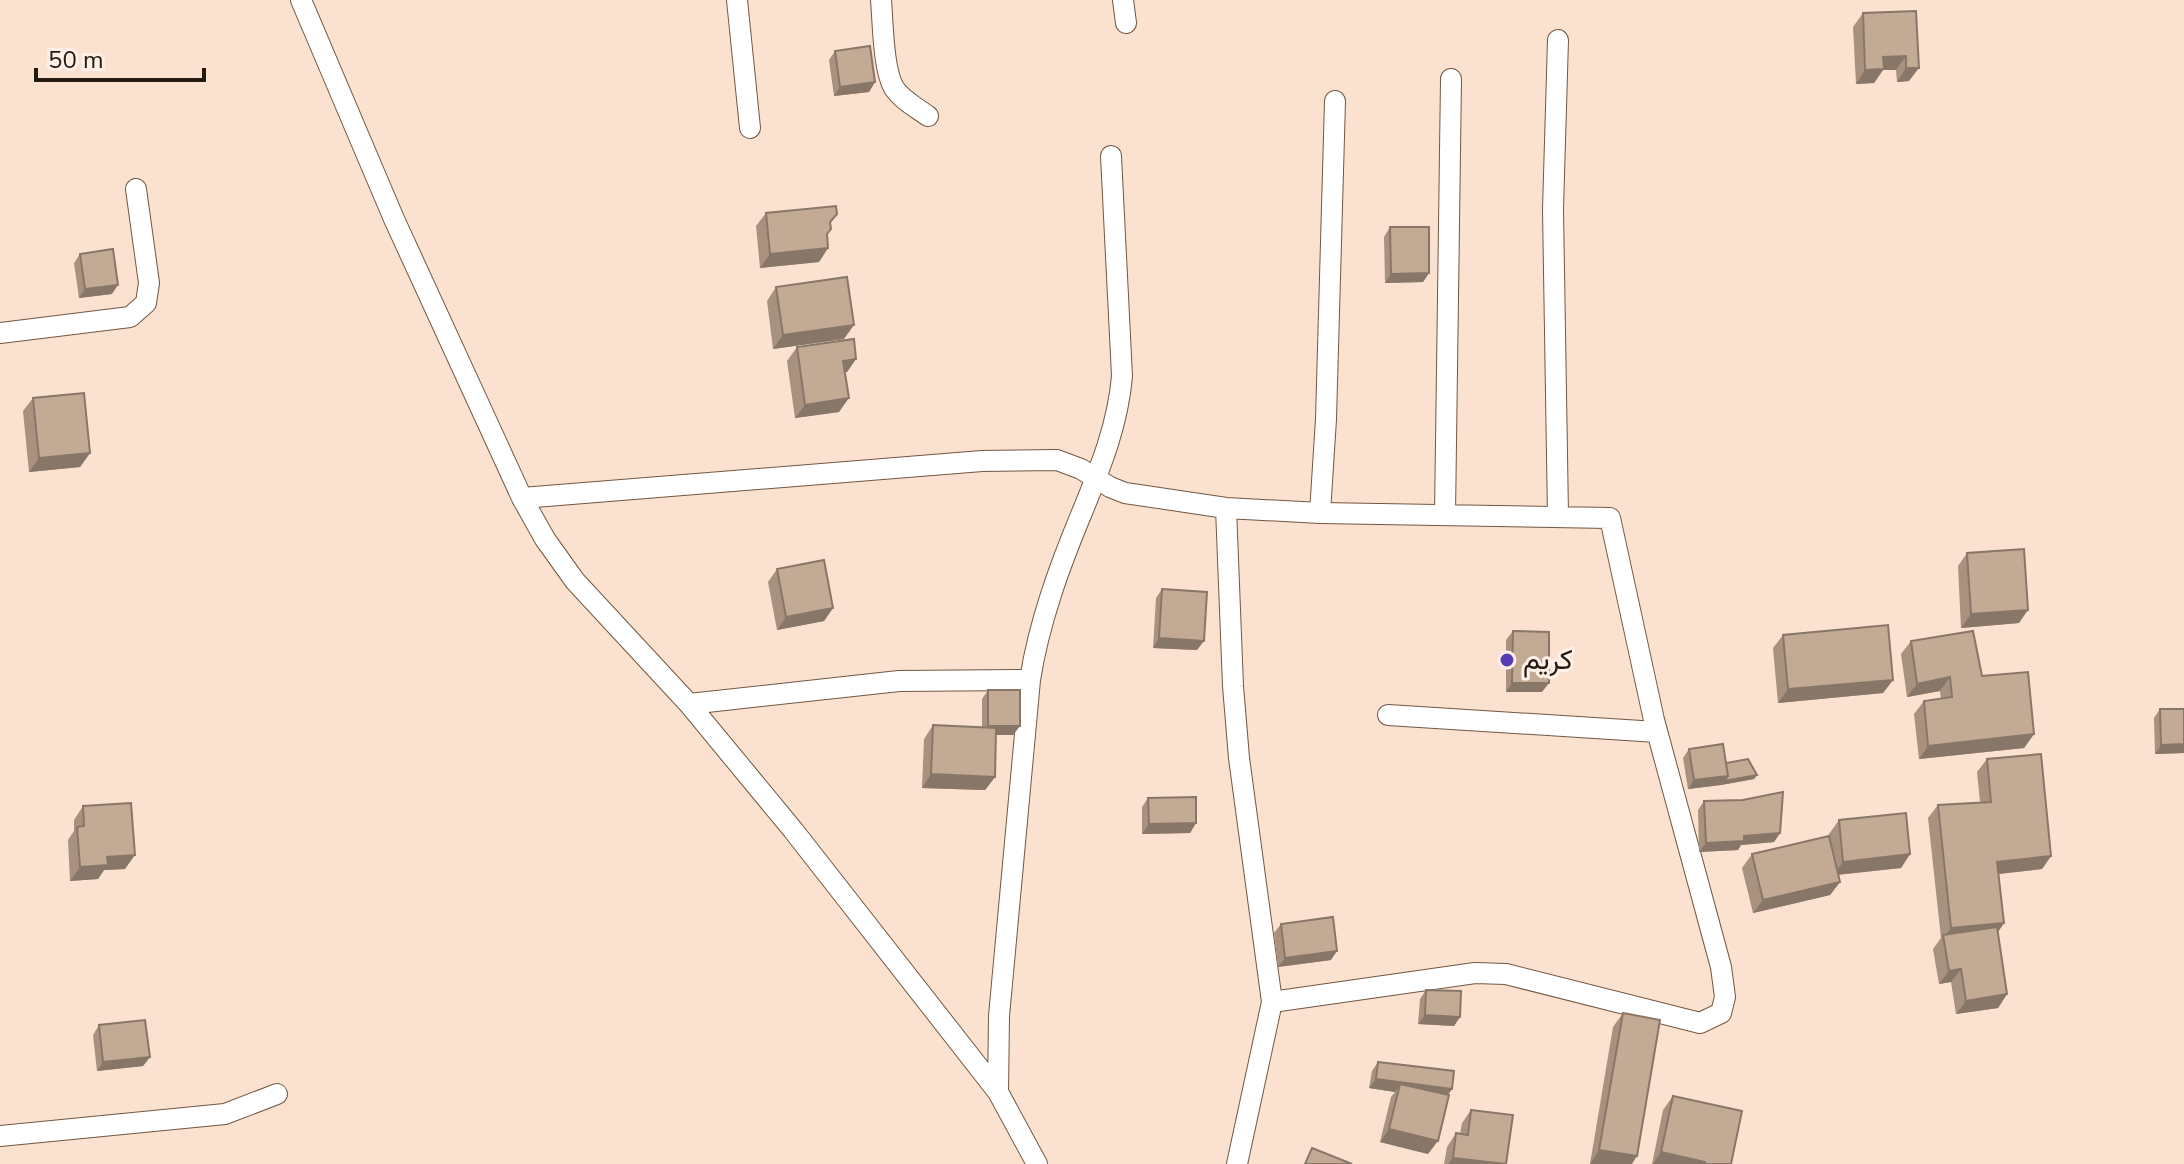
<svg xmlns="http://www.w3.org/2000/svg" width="2184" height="1164" font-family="'Nunito Sans',Vazirmatn,sans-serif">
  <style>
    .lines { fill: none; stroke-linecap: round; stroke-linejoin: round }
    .street-casing { stroke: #725742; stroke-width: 22 }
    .street { stroke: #fff; stroke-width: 20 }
    .wall { fill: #a8927f }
    .shaded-wall { fill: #887768 }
    .building { fill: #c3aa94; stroke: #887768; stroke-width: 2 }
    .poi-dot { fill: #583cb4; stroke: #fff1e8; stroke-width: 3 }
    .labels { text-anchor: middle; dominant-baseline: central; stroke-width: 6; stroke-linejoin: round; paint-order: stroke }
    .poi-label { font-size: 28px; fill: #251a11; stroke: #fff1e8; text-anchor: start }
  </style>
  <rect width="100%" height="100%" fill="#fbe1cf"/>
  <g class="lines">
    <g class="street-casing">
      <path id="street" d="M 301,0 L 394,219 L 522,498 L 545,539 L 575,581 L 689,704 L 793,830 L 998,1092 L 1037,1164
        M 737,0 L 750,128
        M 881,0 C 883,23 883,69 894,88 C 902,100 917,108 928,116
        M 1123,0 L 1126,23
        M 0,333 L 130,317 L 146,303 L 149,283 L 136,189
        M 522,498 L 982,461 L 1057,460 L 1081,469 L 1110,487 L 1125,493 L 1226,508 L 1320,513 L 1610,518 L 1654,720 L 1721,967 L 1725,997 L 1721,1013 L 1700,1023 L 1506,974 L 1475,973 L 1272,1002
        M 1226,508 L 1233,686 L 1239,758 L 1272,1002 L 1237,1164
        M 1320,513 L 1326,419 L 1335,101
        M 1445,515 L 1451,79
        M 1558,516 L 1553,209 L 1558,40
        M 689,704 L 899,681 L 1030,680 C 1039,622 1060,565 1083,510 C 1101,466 1118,424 1122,376 L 1111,156
        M 1388,715 L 1657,732
        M 998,1092 L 999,1016 L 1030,680
        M 0,1136 L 225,1114 L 277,1094"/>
    </g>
    <use href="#street" class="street"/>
  </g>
  <path class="wall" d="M 1916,11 L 1909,81 L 1897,82 L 1896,70 L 1883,70 L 1874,83 L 1856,84 L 1853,27 L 1863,13 Z
    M 835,51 L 875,82 L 869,92 L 834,96 L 829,60 Z
    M 766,213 L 837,214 L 830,223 L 827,235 L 828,248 L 819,262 L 760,268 L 756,226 Z
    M 1390,227 L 1429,273 L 1423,282 L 1385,283 L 1384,237 Z
    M 80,254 L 112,294 L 79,298 L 74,263 Z
    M 776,287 L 844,339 L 773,349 L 767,301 Z
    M 797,347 L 856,359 L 847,372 L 845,372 L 839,412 L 795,418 L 787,361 Z
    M 33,398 L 90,453 L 80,467 L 29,472 L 23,411 Z
    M 1967,553 L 2019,623 L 1961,628 L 1958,566 Z
    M 777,569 L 833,608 L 824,621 L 777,630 L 768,582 Z
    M 1162,589 L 1197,650 L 1153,648 L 1156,598 Z
    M 1513,631 L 1542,692 L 1506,692 L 1506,640 Z
    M 1783,635 L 1893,680 L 1883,693 L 1778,703 L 1773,648 Z
    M 1911,641 L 1982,676 L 2034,734 L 2024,748 L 1919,759 L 1914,714 L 1924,701 L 1941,699 L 1940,691 L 1907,697 L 1901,654 Z
    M 988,690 L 1020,726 L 1013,735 L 996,735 L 995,777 L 985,790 L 922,788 L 924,739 L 933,725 L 982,727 L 982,699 Z
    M 2160,709 L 2184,709 L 2184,753 L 2155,754 L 2154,718 Z
    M 1689,749 L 1726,763 L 1757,775 L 1754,779 L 1721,785 L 1688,789 L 1683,758 Z
    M 1987,759 L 2051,856 L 2042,869 L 1999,874 L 2004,923 L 1998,932 L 2007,994 L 1998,1008 L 1956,1014 L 1951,982 L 1939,984 L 1933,949 L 1941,938 L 1928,818 L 1938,805 L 1980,802 L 1977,772 Z
    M 1148,798 L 1196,823 L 1190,833 L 1142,834 L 1142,807 Z
    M 1704,801 L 1780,833 L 1774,842 L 1741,845 L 1738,850 L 1699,852 L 1698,810 Z
    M 83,806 L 125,869 L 104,870 L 98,879 L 70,881 L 68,840 L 74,831 L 74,820 Z
    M 1839,820 L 1910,854 L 1901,868 L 1838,875 L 1840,882 L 1830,895 L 1753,913 L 1742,868 L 1752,854 L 1830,839 L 1829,834 Z
    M 1281,924 L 1331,960 L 1278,967 L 1274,933 Z
    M 1426,990 L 1460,1017 L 1454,1026 L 1418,1024 L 1420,999 Z
    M 1623,1013 L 1632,1164 L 1590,1164 L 1613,1027 Z
    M 99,1025 L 150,1057 L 143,1066 L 97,1071 L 93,1035 Z
    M 1378,1062 L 1452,1089 L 1448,1095 L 1428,1154 L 1380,1142 L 1391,1097 L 1395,1092 L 1369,1088 L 1372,1071 Z
    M 1673,1096 L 1731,1164 L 1652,1164 L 1663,1110 Z
    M 1471,1110 L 1506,1164 L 1444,1164 L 1447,1147 L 1456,1133 L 1460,1134 L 1462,1123 Z"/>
  <path class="shaded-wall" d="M 1906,56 L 1896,70 L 1883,70 L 1874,83 L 1856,84 L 1865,70 L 1883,57 Z
    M 1906,68 L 1919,68 L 1909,81 L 1897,82 Z
    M 875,82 L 869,92 L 834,96 L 840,87 Z
    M 828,248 L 819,262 L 760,268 L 770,254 Z
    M 1429,273 L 1423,282 L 1385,283 L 1391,274 Z
    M 118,285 L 112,294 L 79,298 L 85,289 Z
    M 854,325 L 844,339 L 773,349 L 783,335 Z
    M 856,359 L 847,372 L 834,374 L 843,361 Z
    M 849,398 L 839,412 L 795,418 L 805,405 Z
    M 90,453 L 80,467 L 29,472 L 39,458 Z
    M 833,608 L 824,621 L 777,630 L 786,617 Z
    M 2028,610 L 2019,623 L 1961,628 L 1971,614 Z
    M 1159,638 L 1204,641 L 1197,650 L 1153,648 Z
    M 1950,677 L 1940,691 L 1907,697 L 1917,684 Z
    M 1893,680 L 1883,693 L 1778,703 L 1788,689 Z
    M 1512,683 L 1549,683 L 1542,692 L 1506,692 Z
    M 988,726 L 1020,726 L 1013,735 L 982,735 Z
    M 2034,734 L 2024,748 L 1919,759 L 1928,746 Z
    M 2184,744 L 2184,753 L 2155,754 L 2161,745 Z
    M 931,774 L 995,777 L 985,790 L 922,788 Z
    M 1757,775 L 1754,779 L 1721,785 L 1688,789 L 1694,780 L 1728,776 Z
    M 1196,823 L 1190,833 L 1142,834 L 1149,824 Z
    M 1780,833 L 1774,842 L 1741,845 L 1738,850 L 1699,852 L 1706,843 L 1744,836 Z
    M 1910,854 L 1901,868 L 1833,875 L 1843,862 Z
    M 135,855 L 125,869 L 104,870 L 98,879 L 70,881 L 80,867 L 107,857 Z
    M 2051,856 L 2042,869 L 1988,875 L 1997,862 Z
    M 1840,882 L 1830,895 L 1753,913 L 1763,900 Z
    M 2004,923 L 1995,936 L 1943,939 L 1951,928 Z
    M 1337,951 L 1331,960 L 1278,967 L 1285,958 Z
    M 1961,969 L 1951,982 L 1939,984 L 1949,971 Z
    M 2007,994 L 1998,1008 L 1956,1014 L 1966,1001 Z
    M 1425,1015 L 1460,1017 L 1454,1026 L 1418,1024 Z
    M 150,1057 L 143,1066 L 97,1071 L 103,1062 Z
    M 1376,1079 L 1452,1089 L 1445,1098 L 1400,1084 L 1395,1092 L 1369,1088 Z
    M 1389,1129 L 1438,1141 L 1428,1154 L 1380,1142 Z
    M 1599,1150 L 1637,1156 L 1632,1164 L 1590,1164 Z
    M 1661,1152 L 1705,1162 L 1704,1164 L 1653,1164 Z
    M 1453,1158 L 1506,1164 L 1448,1164 Z"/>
  <path class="building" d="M 1916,11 L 1919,68 L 1906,68 L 1906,56 L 1883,57 L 1884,69 L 1865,70 L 1863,13 Z
    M 870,46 L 875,82 L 840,87 L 835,51 Z
    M 836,206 L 837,214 L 830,222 L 831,229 L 827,234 L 828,248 L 770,254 L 766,213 Z
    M 1390,227 L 1429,227 L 1429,273 L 1391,274 Z
    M 113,249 L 118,285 L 85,289 L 80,254 Z
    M 847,277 L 854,325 L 783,335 L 776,287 Z
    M 854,339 L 856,359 L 843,361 L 849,398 L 805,405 L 797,347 Z
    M 84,393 L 90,453 L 39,458 L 33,398 Z
    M 2024,549 L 2028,610 L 1971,614 L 1967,553 Z
    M 824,560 L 833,608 L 786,617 L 777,569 Z
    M 1162,589 L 1207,592 L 1204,641 L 1159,638 Z
    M 1888,625 L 1893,680 L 1788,689 L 1783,635 Z
    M 1513,631 L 1549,632 L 1549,683 L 1512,683 Z
    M 1973,631 L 1982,676 L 2028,672 L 2034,734 L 1928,746 L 1924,701 L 1952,697 L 1950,677 L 1917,684 L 1911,641 Z
    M 988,690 L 1020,690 L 1020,726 L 988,726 Z
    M 2160,709 L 2184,709 L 2184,744 L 2161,745 Z
    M 933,725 L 996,728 L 995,777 L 931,774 Z
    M 1723,744 L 1728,776 L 1694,780 L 1689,749 Z
    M 2041,754 L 2051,856 L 1997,862 L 2004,923 L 1951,928 L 1938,805 L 1991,802 L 1987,759 Z
    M 1748,759 L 1757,775 L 1724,781 L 1728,776 L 1726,763 Z
    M 1783,792 L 1780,833 L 1744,836 L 1744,841 L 1706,843 L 1704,801 L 1743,800 Z
    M 1196,797 L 1196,823 L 1149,824 L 1148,798 Z
    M 131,803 L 135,855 L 107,857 L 108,865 L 80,867 L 77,827 L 84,826 L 83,806 Z
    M 1906,813 L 1910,854 L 1843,862 L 1839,820 Z
    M 1829,836 L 1840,882 L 1763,900 L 1752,854 Z
    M 1333,917 L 1337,951 L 1285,958 L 1281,924 Z
    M 1997,927 L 2007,994 L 1966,1001 L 1961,969 L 1949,971 L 1943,935 Z
    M 1426,990 L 1461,991 L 1460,1017 L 1425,1015 Z
    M 1623,1013 L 1660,1020 L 1637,1156 L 1599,1150 Z
    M 145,1020 L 150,1057 L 103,1062 L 99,1025 Z
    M 1378,1062 L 1454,1071 L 1452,1089 L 1376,1079 Z
    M 1400,1084 L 1449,1095 L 1438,1141 L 1389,1129 Z
    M 1673,1096 L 1742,1111 L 1731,1164 L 1705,1164 L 1705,1162 L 1661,1152 Z
    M 1471,1110 L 1513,1115 L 1506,1164 L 1453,1158 L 1456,1133 L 1468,1135 Z
    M 1312,1148 L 1352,1164 L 1305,1164 Z"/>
  <circle class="poi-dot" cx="1507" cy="660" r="8"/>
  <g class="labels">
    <g class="poi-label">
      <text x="1523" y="660">كريم</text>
    </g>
  </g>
  <path d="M36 68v12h168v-12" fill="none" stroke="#251a11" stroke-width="4"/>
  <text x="48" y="68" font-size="24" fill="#251a11" stroke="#fff1e8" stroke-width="6" paint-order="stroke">50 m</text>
</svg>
